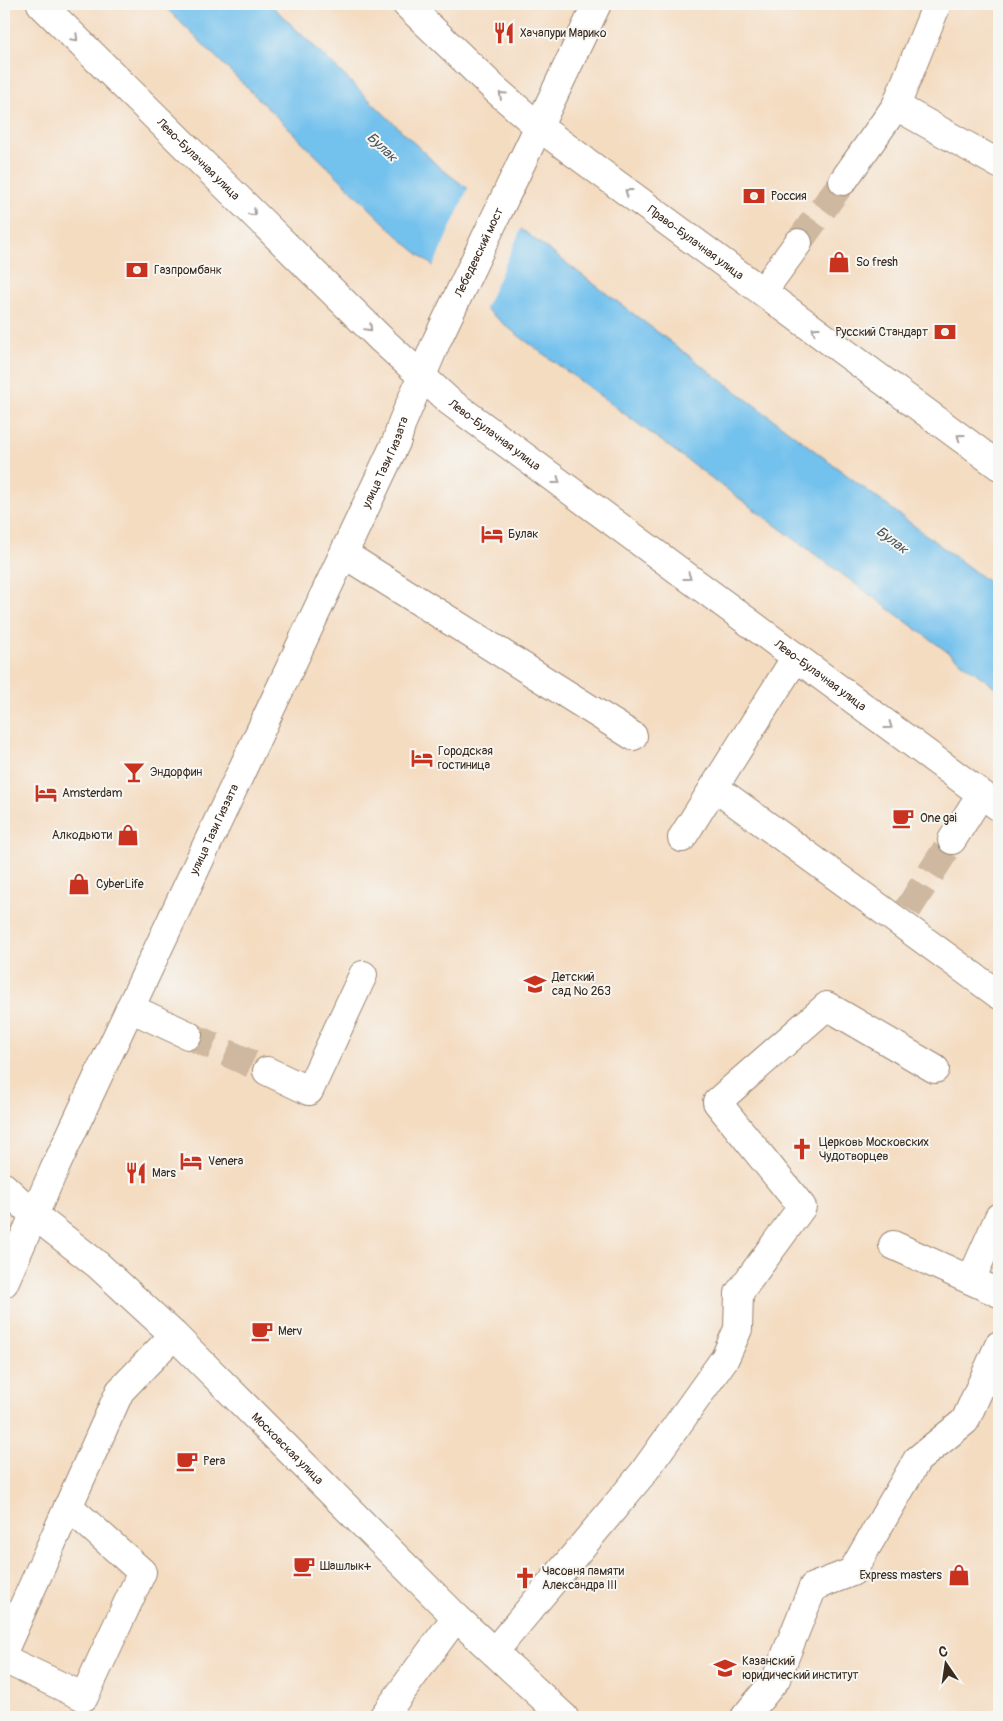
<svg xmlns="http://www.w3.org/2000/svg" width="1003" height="1721" font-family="Pangolin,sans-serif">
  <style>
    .water { fill: #73c1ed; stroke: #577686 }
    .pier { fill: #f4dcc1 }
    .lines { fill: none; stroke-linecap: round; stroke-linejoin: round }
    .minor-tunnel { stroke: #cfb8a0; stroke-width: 28; stroke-dasharray: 28 14; stroke-linecap: butt }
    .minor-casing { stroke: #988370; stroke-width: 30 }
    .major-casing { stroke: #988370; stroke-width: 30 }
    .minor { stroke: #fff; stroke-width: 28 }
    .major { stroke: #fff; stroke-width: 28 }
    .oneway { stroke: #a79f9a }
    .labels { text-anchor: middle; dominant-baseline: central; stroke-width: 4; stroke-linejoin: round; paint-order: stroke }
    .poi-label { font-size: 12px; fill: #3b2a1e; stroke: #f6f6f2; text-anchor: start }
    .street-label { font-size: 12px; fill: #3b2a1e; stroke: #f6f6f2 }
    .water-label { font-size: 14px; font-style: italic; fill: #4c575c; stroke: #f6f6f2 }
  </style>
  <rect width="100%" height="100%" fill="#f6f6f2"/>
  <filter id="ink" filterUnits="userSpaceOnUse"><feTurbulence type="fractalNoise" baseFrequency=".02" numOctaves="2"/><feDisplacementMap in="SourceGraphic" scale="10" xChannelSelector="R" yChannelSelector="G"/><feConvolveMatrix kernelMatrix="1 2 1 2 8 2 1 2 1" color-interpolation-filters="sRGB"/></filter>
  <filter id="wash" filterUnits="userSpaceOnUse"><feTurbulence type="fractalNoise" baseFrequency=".0096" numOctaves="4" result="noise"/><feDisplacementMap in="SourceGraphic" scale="20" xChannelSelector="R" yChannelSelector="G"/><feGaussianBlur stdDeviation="1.12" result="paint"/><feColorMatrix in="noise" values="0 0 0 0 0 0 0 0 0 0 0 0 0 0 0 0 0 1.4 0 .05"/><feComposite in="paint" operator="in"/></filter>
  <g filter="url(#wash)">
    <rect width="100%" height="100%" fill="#f4dcc1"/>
    <path class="water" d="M 162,4 L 270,4 L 439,167 L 999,590 L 999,690 L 515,333 L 405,243 Z"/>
    <path class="pier" d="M 469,186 L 522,227 L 484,311 L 432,269 Z"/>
  </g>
  <g filter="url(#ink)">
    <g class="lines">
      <path class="minor-tunnel" d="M 798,243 L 843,181
        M 908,909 L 952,840
        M 188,1035 L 267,1071"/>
      <g class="minor-casing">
        <g id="minor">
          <path d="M 896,106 L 999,164"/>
          <path d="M 843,181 L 896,106 L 937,4"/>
          <path d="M 763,291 L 798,243"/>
          <path d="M 344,554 L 633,736"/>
          <path d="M 714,787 L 999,995"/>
          <path d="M 682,838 L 796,657"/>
          <path d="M 952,840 L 981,794"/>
          <path d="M 130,1008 L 188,1035"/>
          <path d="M 267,1071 L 309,1091 L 363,975"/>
          <path id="s1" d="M 4,1187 L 34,1215 L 98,1265 L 174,1335 L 456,1617 L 564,1717"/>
          <path d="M 893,1245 L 999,1293"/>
          <path d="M 971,1280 L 999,1217"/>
          <path id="s2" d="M 4,1283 L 54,1170 L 397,440 L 402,423 L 437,340 L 597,4"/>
          <path d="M 4,1650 L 120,1391 L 174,1335"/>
          <path d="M 494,1652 L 643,1473 L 725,1358 L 738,1329 L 739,1293 L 802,1207 L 717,1102 L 827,1006 L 935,1069"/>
          <path d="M 4,1659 L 84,1697 L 142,1572 L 68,1506"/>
          <path d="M 383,1717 L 456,1617"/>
          <path d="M 745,1717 L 776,1679 L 813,1587 L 852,1572 L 917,1460 L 965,1421 L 999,1345"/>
        </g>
      </g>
      <g class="major-casing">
        <g id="major">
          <path id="s3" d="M 41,4 L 382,340 L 449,401 L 999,807"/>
          <path id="s4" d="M 406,4 L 496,90 L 539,127 L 999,466"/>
        </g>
      </g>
      <use href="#minor" class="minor"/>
      <use href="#major" class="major"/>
    </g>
    <defs><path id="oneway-chevron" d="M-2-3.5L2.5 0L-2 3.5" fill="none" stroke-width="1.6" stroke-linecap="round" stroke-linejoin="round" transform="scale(1.25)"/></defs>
    <g class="oneway">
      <use href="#oneway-chevron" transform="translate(75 38) rotate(45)"/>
      <use href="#oneway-chevron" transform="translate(502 95) rotate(-138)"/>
      <use href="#oneway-chevron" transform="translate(628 192) rotate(-144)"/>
      <use href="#oneway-chevron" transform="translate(253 213) rotate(45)"/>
      <use href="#oneway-chevron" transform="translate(369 328) rotate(45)"/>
      <use href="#oneway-chevron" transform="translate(815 330) rotate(-144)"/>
      <use href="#oneway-chevron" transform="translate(960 437) rotate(-144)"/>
      <use href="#oneway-chevron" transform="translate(557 481) rotate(36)"/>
      <use href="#oneway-chevron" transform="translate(688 577) rotate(36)"/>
      <use href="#oneway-chevron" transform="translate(889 726) rotate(36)"/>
    </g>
  </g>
  <defs>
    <g id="restaurant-bare" transform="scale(1.725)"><path d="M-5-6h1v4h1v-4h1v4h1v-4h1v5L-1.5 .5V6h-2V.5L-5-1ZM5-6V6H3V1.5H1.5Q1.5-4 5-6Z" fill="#c8321e" stroke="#f6f6f2" stroke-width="2.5" paint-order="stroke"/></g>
    <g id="bank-bare" transform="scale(1.725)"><path d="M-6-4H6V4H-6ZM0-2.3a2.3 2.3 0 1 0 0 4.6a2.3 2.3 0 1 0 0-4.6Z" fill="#c8321e" stroke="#f6f6f2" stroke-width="2.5" paint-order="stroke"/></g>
    <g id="shop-bare" transform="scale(1.725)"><path d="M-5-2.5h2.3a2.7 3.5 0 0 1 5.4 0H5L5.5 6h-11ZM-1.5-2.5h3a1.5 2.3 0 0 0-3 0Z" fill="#c8321e" stroke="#f6f6f2" stroke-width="2.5" paint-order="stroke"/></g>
    <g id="hotel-bare" transform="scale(1.725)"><path d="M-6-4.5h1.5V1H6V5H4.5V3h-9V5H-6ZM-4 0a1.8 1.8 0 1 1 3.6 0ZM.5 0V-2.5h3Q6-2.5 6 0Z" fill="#c8321e" stroke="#f6f6f2" stroke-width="2.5" paint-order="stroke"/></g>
    <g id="bar-bare" transform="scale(1.725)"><path d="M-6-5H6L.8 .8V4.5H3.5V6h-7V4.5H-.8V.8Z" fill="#c8321e" stroke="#f6f6f2" stroke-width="2.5" paint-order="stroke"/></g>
    <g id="cafe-bare" transform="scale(1.725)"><path d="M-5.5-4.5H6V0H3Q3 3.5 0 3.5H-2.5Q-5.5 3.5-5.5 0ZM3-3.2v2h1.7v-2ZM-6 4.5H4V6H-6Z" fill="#c8321e" stroke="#f6f6f2" stroke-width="2.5" paint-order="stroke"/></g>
    <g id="school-bare" transform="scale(1.725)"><path d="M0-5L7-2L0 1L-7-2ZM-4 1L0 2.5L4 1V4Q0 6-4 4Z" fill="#c8321e" stroke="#f6f6f2" stroke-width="2.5" paint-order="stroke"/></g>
    <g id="church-bare" transform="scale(1.725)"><path d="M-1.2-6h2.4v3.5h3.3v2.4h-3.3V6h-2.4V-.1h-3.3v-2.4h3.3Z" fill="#c8321e" stroke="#f6f6f2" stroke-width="2.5" paint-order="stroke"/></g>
    <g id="university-bare" transform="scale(1.725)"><path d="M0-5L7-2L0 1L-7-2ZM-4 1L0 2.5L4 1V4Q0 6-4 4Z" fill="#c8321e" stroke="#f6f6f2" stroke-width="2.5" paint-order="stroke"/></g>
  </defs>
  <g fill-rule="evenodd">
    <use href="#restaurant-bare" x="504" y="33"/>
    <use href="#bank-bare" x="754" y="196"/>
    <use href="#shop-bare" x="839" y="262"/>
    <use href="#bank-bare" x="137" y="270"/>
    <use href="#bank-bare" x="945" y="332"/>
    <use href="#hotel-bare" x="492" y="534"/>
    <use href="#hotel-bare" x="422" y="758"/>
    <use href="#bar-bare" x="134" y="772"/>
    <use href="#hotel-bare" x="46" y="793"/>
    <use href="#cafe-bare" x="903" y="818"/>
    <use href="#shop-bare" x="128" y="835"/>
    <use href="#shop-bare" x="79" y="884"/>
    <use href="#school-bare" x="535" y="984"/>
    <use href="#church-bare" x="802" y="1149"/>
    <use href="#hotel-bare" x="191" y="1161"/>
    <use href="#restaurant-bare" x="136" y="1173"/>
    <use href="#cafe-bare" x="262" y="1331"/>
    <use href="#cafe-bare" x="187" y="1461"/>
    <use href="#cafe-bare" x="304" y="1566"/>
    <use href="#shop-bare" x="959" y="1575"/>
    <use href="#church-bare" x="525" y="1578"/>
    <use href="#university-bare" x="725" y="1668"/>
  </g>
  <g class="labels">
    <g class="poi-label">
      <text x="520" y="33">Хачапури Марико</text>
      <text x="771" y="196">Россия</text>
      <text x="856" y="262">So fresh</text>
      <text x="154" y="270">Газпромбанк</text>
      <text x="928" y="332" text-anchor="end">Русский Стандарт</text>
      <text x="508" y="534">Булак</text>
      <text x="438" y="751">Городская<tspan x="438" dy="14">гостиница</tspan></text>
      <text x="150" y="772">Эндорфин</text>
      <text x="62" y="793">Amsterdam</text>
      <text x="920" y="818">One gai</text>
      <text x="112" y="835" text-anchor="end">Алкодьюти</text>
      <text x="96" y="884">CyberLife</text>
      <text x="552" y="977">Детский<tspan x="552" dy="14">сад № 263</tspan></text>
      <text x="819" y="1142">Церковь Московских<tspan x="819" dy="14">Чудотворцев</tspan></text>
      <text x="208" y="1161">Venera</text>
      <text x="152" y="1173">Mars</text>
      <text x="278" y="1331">Merv</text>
      <text x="203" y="1461">Pera</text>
      <text x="320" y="1566">Шашлык+</text>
      <text x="542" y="1571">Часовня памяти<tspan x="542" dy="14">Александра III</tspan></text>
      <text x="942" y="1575" text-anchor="end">Express masters</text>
      <text x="742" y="1661">Казанский<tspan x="742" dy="14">юридический институт</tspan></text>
    </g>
    <g class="street-label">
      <text stroke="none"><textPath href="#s3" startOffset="221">Лево-Булачная улица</textPath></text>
      <text stroke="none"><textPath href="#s4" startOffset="376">Право-Булачная улица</textPath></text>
      <text stroke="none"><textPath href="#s2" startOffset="1135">Лебедевский мост</textPath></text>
      <text stroke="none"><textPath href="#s3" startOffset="626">Лево-Булачная улица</textPath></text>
      <text stroke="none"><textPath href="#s2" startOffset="905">улица Тази Гиззата</textPath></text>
      <text stroke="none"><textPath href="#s3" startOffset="1031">Лево-Булачная улица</textPath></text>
      <text stroke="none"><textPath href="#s2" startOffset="500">улица Тази Гиззата</textPath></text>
      <text stroke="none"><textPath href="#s1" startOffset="386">Московская улица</textPath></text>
    </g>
    <g class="water-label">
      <text transform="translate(382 147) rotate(43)">Булак</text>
      <text transform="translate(892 540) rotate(37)">Булак</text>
    </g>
  </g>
  <rect width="1003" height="1721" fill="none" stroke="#f6f6f2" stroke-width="20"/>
  <g transform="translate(946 1664) rotate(347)" stroke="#f6f6f2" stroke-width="4" paint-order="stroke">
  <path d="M0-4L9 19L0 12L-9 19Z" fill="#3b2a1e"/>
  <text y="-8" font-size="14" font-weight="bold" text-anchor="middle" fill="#3b2a1e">С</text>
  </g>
</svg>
